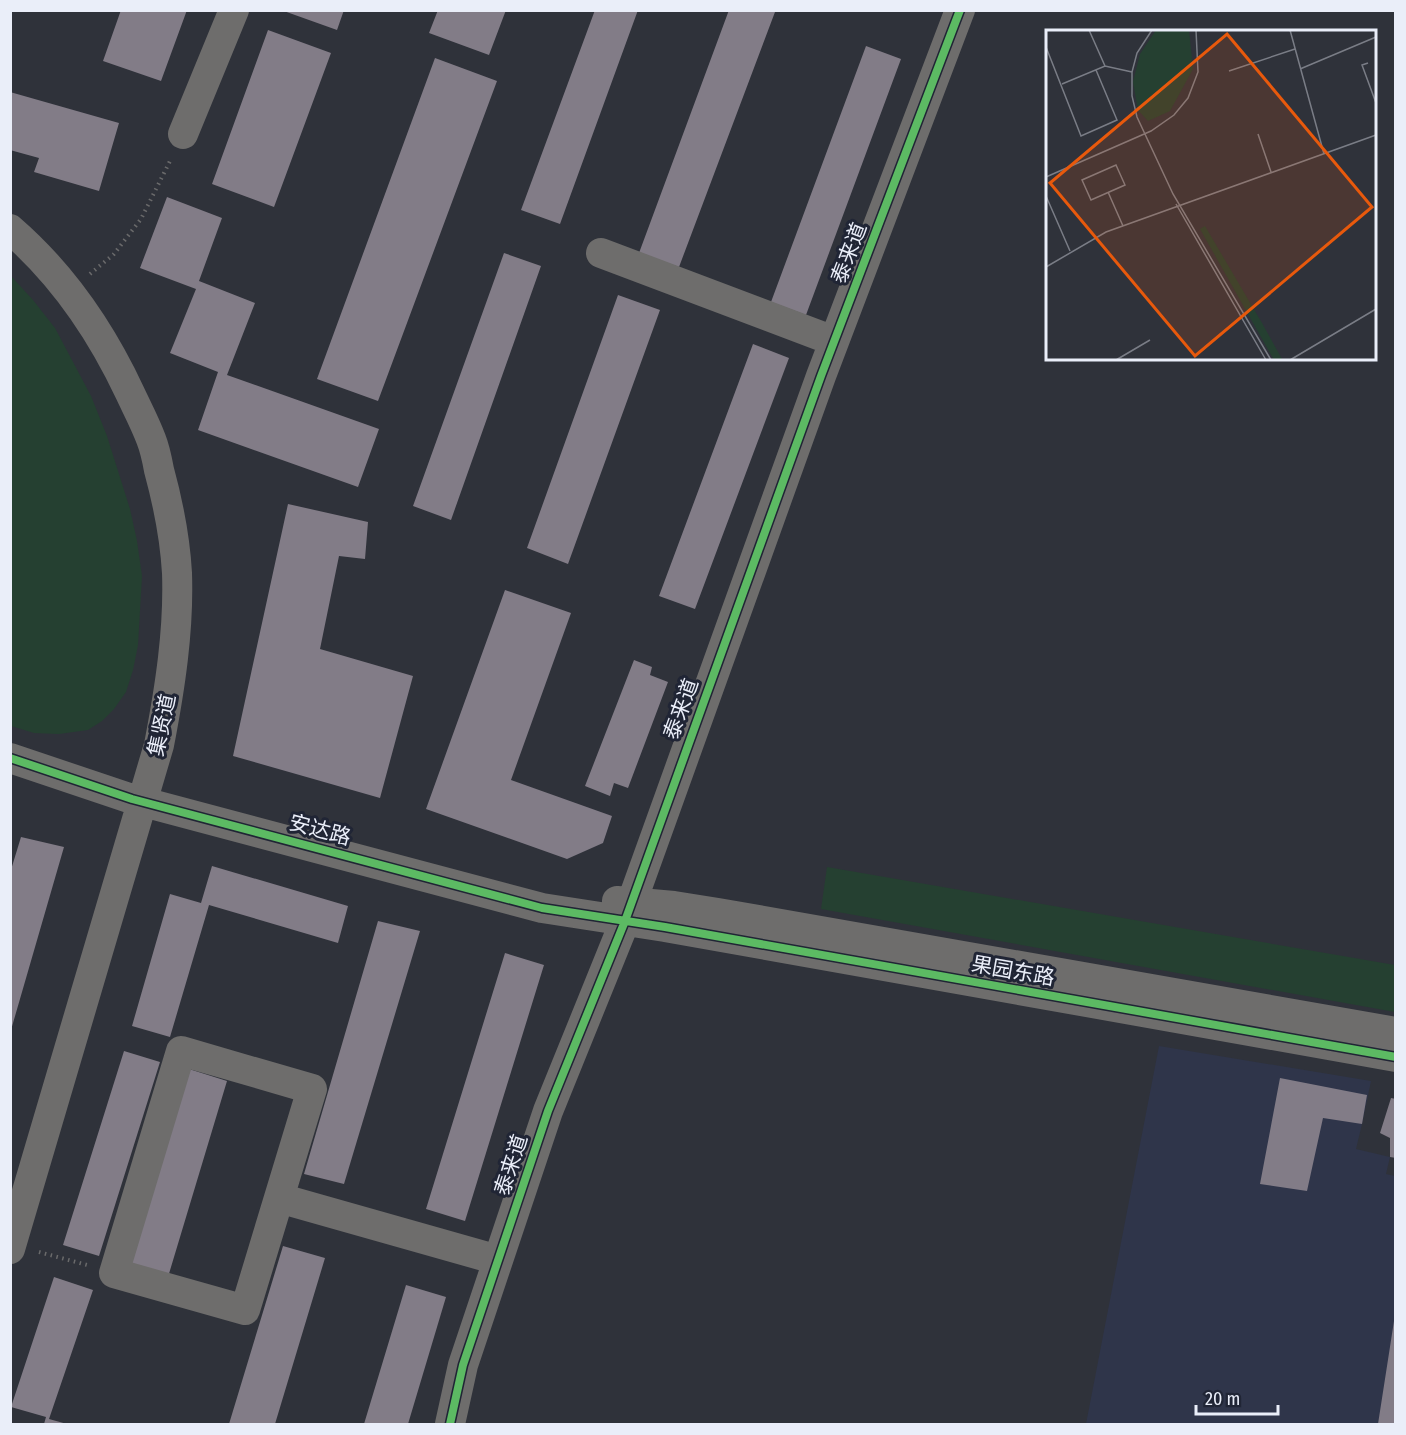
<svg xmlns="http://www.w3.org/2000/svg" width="1406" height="1435" font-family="'Fira Sans Condensed','Noto Sans SC',sans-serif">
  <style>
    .built { fill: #2f354a }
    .green { fill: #254031 }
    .building { fill: #827c87 }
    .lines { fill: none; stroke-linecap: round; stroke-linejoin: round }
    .path { stroke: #6a6a6b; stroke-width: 4; stroke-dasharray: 1.5 4.5; stroke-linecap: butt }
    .minor { stroke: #6e6d6c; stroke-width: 30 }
    .cycleway-casing { stroke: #202535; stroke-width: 11 }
    .cycleway { stroke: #5cba63; stroke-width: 8 }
    .labels { text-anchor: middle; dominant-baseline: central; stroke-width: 6; stroke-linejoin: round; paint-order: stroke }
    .street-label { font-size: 21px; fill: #eaeef9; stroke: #202535 }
    .inset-road { fill: none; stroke: #7a7d86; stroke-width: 1.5 }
    .view { fill: #e8590c; fill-opacity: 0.15; stroke: #e8590c; stroke-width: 3 }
    .inset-edge { fill: none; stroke: #eaeef9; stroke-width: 3 }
  </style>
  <rect width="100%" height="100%" fill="#2f323a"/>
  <path class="built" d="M 1159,1046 L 1371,1081 L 1362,1124 L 1356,1149 L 1390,1157 L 1386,1174 L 1395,1176 L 1395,1424 L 1086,1424 Z"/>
  <path class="green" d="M 11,276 L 33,300 L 55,328 L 91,396 L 107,436 L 130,509 L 137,541 L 142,576 L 138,645 L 133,670 L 126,692 L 114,709 L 102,721 L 88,730 L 59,734 L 34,733 L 11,726 Z
    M 827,867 L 1395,965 L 1395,1012 L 821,909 Z"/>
  <path class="building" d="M 121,10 L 187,10 L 161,81 L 103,61 Z
    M 281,10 L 344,10 L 337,30 Z
    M 438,10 L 506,10 L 489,55 L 429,33 Z
    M 595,10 L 638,10 L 560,224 L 521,210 Z
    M 729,10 L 770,10 L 775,12 L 679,267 L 639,253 Z
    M 268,30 L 331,53 L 274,207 L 212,184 Z
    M 866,46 L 901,59 L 806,315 L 771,302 Z
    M 435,58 L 497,81 L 378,401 L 317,379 Z
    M 10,92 L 119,123 L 99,191 L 34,172 L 39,158 L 10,150 Z
    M 167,197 L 222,218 L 199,281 L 255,303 L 227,375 L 379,429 L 358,487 L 198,430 L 218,372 L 170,353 L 196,289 L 140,268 Z
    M 504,253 L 541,266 L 451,520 L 413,506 Z
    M 618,295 L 660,310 L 568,564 L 527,548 Z
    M 753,344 L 789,358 L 695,609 L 659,596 Z
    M 288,504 L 368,522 L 365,559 L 339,556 L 320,649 L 413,676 L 380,798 L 233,756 Z
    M 505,590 L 571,613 L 511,780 L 612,816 L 603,843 L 567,859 L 426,809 Z
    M 634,660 L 652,667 L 650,675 L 668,682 L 628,788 L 614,783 L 610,796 L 585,786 Z
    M 21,837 L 64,847 L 11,1030 L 10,873 Z
    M 212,866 L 348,906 L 338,943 L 209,905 L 170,1037 L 132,1026 L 170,894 L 201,903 Z
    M 378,921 L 420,931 L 344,1184 L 304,1174 Z
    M 505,953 L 544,965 L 465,1221 L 426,1209 Z
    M 124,1051 L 160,1062 L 99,1256 L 63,1245 Z
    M 189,1069 L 227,1081 L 168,1277 L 130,1266 Z
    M 1280,1078 L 1367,1095 L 1362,1124 L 1323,1118 L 1307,1191 L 1260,1184 Z
    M 1391,1098 L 1396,1099 L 1396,1158 L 1390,1157 L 1390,1138 L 1380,1133 Z
    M 283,1246 L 325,1258 L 275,1424 L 229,1424 Z
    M 54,1277 L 93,1290 L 49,1419 L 67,1424 L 44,1424 L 46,1417 L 11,1407 Z
    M 406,1285 L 446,1297 L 408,1424 L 364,1424 Z
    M 1394,1321 L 1396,1321 L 1396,1424 L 1378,1424 Z"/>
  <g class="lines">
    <path class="path" d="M 90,274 L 114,254 L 141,219 L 171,159
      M 39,1252 L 87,1265"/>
    <path class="minor" d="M 183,134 L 234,10
      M 10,229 C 62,274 101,331 130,393 C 137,408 145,423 151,439 C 155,449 157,459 159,470 C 168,503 175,538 177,573 C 179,630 170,688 159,745 L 10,1249
      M 601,253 L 834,341
      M 10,758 L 132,799 L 542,908 L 665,927 L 1396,1057
      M 617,901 L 674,906 L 718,913 L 1396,1032
      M 181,1051 L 312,1089 L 245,1310 L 114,1273 Z
      M 279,1198 L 498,1260
      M 450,1424 L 463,1365 L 548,1111 L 625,921 L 821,376 L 960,10"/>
    <g class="cycleway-casing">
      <path id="cycleway" d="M 10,758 L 132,799 L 542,908 L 665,927 L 1396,1057
        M 450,1424 L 463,1365 L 548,1111 L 625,921 L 821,376 L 960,10"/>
    </g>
    <use href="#cycleway" class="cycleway"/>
  </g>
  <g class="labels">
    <g class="street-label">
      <text transform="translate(849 253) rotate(-69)">泰来道</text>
      <text transform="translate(681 709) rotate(-70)">泰来道</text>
      <text transform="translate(162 725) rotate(-78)">集贤道</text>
      <text transform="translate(320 830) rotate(15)">安达路</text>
      <text transform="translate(1013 971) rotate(10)">果园东路</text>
      <text transform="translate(511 1165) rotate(-72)">泰来道</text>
    </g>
  </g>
  <g transform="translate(1046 30)">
    <rect width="330" height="330" fill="#2f323a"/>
    <path d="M 110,0 L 143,0 L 147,39 L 124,81 L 102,91 L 92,80 L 87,52 L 94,24 ZM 159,196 L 216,293 L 236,329 L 228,330 L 154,199 Z" fill="#254031"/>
    <path class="inset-road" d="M 43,0 L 59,36M 106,0 L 91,23 L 86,42 L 86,66 L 91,87 L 127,164 L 225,330M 244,0 L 278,124M 0,17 L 35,106 L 71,90 L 50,40M 322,33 L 316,35 L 330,73M 254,39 L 330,7M 183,41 L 249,19M 16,54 L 59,36 L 86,42M 212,104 L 225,142M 70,135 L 79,155 L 45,170 L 36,150 ZM 0,147 L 105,101 L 128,85 L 142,68 L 152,42 L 150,0M 62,162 L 77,196M 0,166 L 24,221M 130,174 L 220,330M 0,237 L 60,202 L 330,105M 70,330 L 104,310M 244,330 L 330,279"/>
    <path class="view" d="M 181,4 L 326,177 L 149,326 L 4,153 Z"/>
    <rect width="330" height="330" class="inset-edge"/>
  </g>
  <rect width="1406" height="1435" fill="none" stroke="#eaeef9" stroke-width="24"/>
  <path d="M1196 1405v9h82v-9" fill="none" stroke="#eaeef9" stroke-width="3"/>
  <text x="1205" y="1405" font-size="18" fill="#eaeef9" stroke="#202535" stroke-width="4.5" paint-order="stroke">20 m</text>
</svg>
